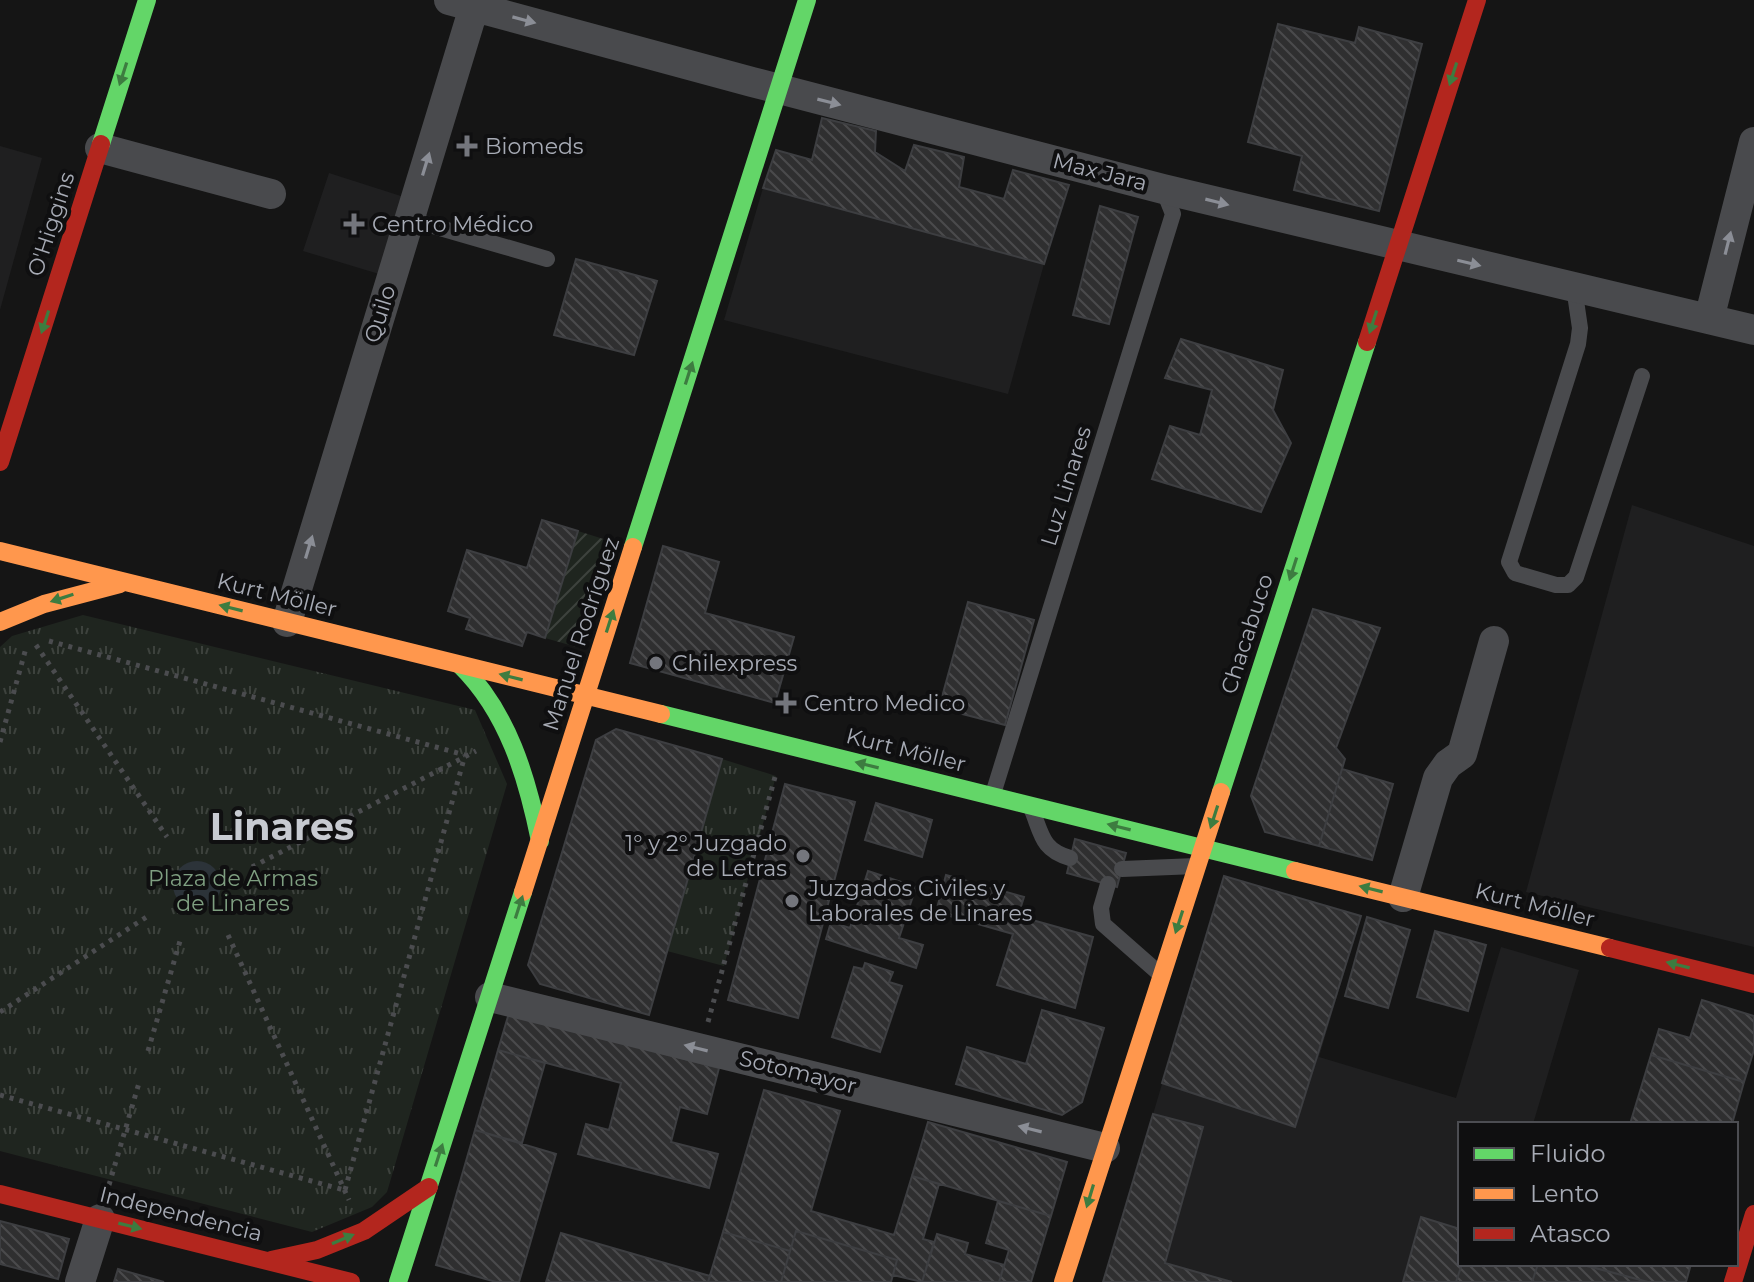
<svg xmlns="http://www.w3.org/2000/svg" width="1754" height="1282" font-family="Montserrat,sans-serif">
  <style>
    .built { fill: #1f1f20 }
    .grass { fill: url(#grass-tufts) }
    .garden { fill: url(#garden-furrows) }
    .water { fill: #2c3339 }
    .building { fill: url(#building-back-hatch); stroke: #3d3e41; stroke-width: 2 }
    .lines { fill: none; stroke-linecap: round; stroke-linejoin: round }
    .path { stroke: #4b4c4f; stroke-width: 5; stroke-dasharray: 4 6; stroke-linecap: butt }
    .lane { stroke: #494a4d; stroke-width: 16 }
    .street { stroke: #494a4d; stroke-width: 30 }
    .fast { stroke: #63d668; stroke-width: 18 }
    .slow { stroke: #ff974d; stroke-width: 18 }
    .jam { stroke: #b3261e; stroke-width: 18 }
    .oneway { fill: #8b8e96 }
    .oneway2 { fill: #3d7c40 }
    .poi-dot { fill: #74767d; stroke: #0f0f10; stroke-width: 3 }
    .labels { text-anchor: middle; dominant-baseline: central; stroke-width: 8; stroke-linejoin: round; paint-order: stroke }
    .poi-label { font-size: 22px; fill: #a7abb5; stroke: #0f0f10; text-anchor: start }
    .street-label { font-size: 22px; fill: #a7abb5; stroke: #0f0f10 }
    .park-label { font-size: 22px; fill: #7f9f81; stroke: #0f0f10 }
    .town-label { font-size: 38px; font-weight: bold; fill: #c7cad1; stroke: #0f0f10 }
  </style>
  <defs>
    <pattern id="grass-tufts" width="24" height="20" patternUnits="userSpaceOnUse" patternTransform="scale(2)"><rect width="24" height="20" fill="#1f251f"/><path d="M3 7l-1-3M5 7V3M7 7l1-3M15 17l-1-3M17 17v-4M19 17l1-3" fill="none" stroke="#3d423d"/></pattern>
    <pattern id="garden-furrows" width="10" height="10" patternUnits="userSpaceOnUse" patternTransform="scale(2)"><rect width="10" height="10" fill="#1f251f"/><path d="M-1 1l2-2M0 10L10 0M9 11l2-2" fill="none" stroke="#3d423d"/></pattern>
    <pattern id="building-back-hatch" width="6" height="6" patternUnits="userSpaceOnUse" patternTransform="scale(2)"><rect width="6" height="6" fill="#2f2f30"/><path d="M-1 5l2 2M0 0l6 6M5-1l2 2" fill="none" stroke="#4a4a4c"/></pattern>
  </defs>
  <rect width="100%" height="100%" fill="#151515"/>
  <path class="built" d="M 0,146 L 42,158 L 0,310 Z
    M 329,173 L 404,197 L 379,274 L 303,251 Z
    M 763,188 L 1044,264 L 1008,394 L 724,320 Z
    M 1632,505 L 1754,546 L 1754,947 L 1526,892 Z
    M 1224,876 L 1361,916 L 1319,1057 L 1456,1098 L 1501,947 L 1579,970 L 1533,1124 L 1460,1124 L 1460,1264 L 1456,1282 L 1103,1282 Z"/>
  <path class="grass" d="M 83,615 L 475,710 L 507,784 L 387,1192 L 372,1207 L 312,1232 L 0,1151 L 0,647 L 12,636 Z
    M 722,759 L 776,776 L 724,966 L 667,951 Z"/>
  <path class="garden" d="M 578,531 L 613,542 L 580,648 L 545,638 Z"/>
  <path class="water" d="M173 885a24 24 0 1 1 48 0a24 24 0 1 1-48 0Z"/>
  <path class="building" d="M 1278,24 L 1355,43 L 1359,27 L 1422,44 L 1379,211 L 1294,190 L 1302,156 L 1248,142 Z
    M 822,118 L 876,131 L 875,152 L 905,171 L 914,145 L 964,157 L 959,187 L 1004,199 L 1013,170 L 1069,185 L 1044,264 L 763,188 L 776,150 L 812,160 Z
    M 1100,206 L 1138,217 L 1109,324 L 1073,315 Z
    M 576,259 L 657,281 L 634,355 L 554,335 Z
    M 1181,339 L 1283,370 L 1273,410 L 1291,443 L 1261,512 L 1152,479 L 1170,426 L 1200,435 L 1212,390 L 1165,378 Z
    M 542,520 L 578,531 L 545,638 L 527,632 L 522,646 L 466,629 L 470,618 L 448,611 L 467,550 L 527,568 Z
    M 663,546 L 719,562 L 705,613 L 794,637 L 775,703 L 630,663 Z
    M 968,602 L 1034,620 L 1005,725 L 939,708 Z
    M 1313,609 L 1380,628 L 1336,748 L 1345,759 L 1319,846 L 1265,832 L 1251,796 Z
    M 616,729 L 722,759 L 649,1015 L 540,984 L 528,965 L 596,740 Z
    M 1342,769 L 1393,784 L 1372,860 L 1319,846 Z
    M 785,784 L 855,802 L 798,1018 L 728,1000 Z
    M 876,803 L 932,820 L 922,857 L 865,840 Z
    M 1075,839 L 1126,853 L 1117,887 L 1067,873 Z
    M 868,871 L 916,887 L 899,938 L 923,945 L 916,968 L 826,939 L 831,922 L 850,928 Z
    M 946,875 L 1024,897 L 1018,916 L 1093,937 L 1075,1008 L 997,985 L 1013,934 L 936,912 Z
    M 1224,876 L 1361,916 L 1295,1127 L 1162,1083 Z
    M 1367,917 L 1410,930 L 1388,1008 L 1345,996 Z
    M 1435,931 L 1486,945 L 1468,1011 L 1417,997 Z
    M 865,963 L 893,972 L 889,982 L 902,986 L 880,1052 L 832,1037 L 854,967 L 863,969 Z
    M 1702,1000 L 1754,1016 L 1754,1050 L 1744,1082 L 1651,1055 L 1659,1029 L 1690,1038 Z
    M 1042,1010 L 1104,1028 L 1082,1102 L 1062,1115 L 956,1084 L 967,1047 L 1026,1064 Z
    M 509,1013 L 719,1068 L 707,1114 L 680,1107 L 671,1142 L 718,1154 L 709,1188 L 578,1154 L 586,1124 L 609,1130 L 621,1083 L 498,1050 Z
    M 498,1050 L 545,1063 L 522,1143 L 475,1130 Z
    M 1651,1055 L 1744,1082 L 1732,1124 L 1630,1124 Z
    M 764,1090 L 840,1111 L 811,1211 L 894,1235 L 912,1176 L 939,1184 L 923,1239 L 934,1242 L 922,1282 L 893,1275 L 897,1260 L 796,1231 L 790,1251 L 723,1232 Z
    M 1153,1114 L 1203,1127 L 1165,1263 L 1232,1282 L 1103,1282 Z
    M 928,1122 L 1067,1162 L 1051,1216 L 912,1176 Z
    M 475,1130 L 556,1154 L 519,1282 L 496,1282 L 436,1265 Z
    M 998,1201 L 1051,1216 L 1031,1282 L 999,1282 L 1009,1250 L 986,1243 Z
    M 1421,1217 L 1460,1229 L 1462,1264 L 1456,1282 L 1403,1282 Z
    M 0,1221 L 69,1239 L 58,1279 L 0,1264 Z
    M 796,1231 L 897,1260 L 891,1282 L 781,1282 Z
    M 723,1232 L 790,1251 L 781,1282 L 708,1282 Z
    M 561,1233 L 710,1276 L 708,1282 L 546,1282 Z
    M 937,1234 L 968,1243 L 965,1254 L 1004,1265 L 999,1282 L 922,1282 Z
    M 1462,1264 L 1538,1264 L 1532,1282 L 1456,1282 Z
    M 1538,1264 L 1581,1264 L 1648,1282 L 1532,1282 Z
    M 1588,1264 L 1691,1264 L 1686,1282 L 1648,1282 L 1587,1266 Z
    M 118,1269 L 164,1282 L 114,1282 Z"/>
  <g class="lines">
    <path class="path" d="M 49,641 L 465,755
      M 36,645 L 167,837
      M 0,742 L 26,648
      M 252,867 L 476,751
      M 228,935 L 349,1200
      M 0,1012 L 148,916
      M 708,1022 L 775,777
      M 148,1051 L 180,941
      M 0,1095 L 344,1190
      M 109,1185 L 139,1083
      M 345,1190 L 465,755"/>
    <path class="lane" d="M 409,219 L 547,259
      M 1574,287 L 1580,328 L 1578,344 L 1509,562 L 1515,573 L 1556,585 L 1568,585 L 1576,577 L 1642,376
      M 993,794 L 1173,214 L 1163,189
      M 1032,810 C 1042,835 1042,850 1070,858
      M 1122,869 L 1196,866
      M 1108,884 L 1101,908 L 1103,924 L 1161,975"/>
    <path class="street" d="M 449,0 L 752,82 L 1163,189 L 1754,330
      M 100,148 L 271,194
      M 1709,319 L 1754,142
      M 287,622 L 474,7
      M 1403,897 L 1438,778 L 1448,764 L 1462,754 L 1494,641
      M 490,997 L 1105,1148
      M 80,1282 L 100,1219"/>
    <path class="fast" d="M 101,144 L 147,0
      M 633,547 L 807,0
      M 460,665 C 508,712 527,777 540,841
      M 661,714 L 1295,871
      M 1221,792 L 1367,342
      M 398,1282 L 523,892"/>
    <path class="slow" d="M 0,551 L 661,714
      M 0,622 L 44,604 L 120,584
      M 1295,871 L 1610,948
      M 523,892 L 633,547
      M 1063,1282 L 1221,792"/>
    <path class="jam" d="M 1367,342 L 1477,0
      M 0,462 L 101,144
      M 1610,948 L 1754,984
      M 0,1194 L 351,1282
      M 271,1260 L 317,1250 L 364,1231 L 429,1187
      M 1733,1282 L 1754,1214"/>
  </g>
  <defs><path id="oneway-solid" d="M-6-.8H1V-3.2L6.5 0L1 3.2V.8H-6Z" transform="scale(2)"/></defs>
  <g class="oneway">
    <use href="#oneway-solid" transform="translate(524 20) rotate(15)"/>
    <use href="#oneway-solid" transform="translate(829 102) rotate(14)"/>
    <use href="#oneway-solid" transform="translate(426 164) rotate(-73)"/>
    <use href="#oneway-solid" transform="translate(1217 202) rotate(14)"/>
    <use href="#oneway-solid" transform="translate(1728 243) rotate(-76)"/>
    <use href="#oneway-solid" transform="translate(1469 263) rotate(13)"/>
    <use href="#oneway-solid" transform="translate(309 547) rotate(-73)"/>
    <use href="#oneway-solid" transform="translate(696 1048) rotate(-166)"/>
    <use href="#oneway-solid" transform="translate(1030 1129) rotate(-166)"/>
  </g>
  <g class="oneway2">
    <use href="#oneway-solid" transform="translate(123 74) rotate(108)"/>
    <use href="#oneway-solid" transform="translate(1453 74) rotate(108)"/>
    <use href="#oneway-solid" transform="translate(45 322) rotate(108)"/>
    <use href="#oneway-solid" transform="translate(1373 322) rotate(108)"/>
    <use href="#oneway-solid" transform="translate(689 373) rotate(-72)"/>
    <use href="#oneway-solid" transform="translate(1293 569) rotate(108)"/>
    <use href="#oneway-solid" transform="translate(62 598) rotate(162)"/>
    <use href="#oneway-solid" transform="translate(231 608) rotate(-166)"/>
    <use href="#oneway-solid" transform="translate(610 621) rotate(-72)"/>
    <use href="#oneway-solid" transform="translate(511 677) rotate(-166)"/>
    <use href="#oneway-solid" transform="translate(867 765) rotate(-166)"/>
    <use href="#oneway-solid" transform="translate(1214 817) rotate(108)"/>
    <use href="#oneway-solid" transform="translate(1119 827) rotate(-166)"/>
    <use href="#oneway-solid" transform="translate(1371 889) rotate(-166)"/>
    <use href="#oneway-solid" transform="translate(519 907) rotate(-72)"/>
    <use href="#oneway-solid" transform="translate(1179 922) rotate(108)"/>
    <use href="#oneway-solid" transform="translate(1678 965) rotate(-166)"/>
    <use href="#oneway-solid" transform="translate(439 1155) rotate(-72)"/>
    <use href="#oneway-solid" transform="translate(1090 1196) rotate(107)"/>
    <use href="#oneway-solid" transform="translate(130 1226) rotate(14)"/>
    <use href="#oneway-solid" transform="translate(343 1239) rotate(-23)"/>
  </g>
  <g class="poi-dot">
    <path d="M463 134h8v8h8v8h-8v8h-8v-8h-8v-8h8z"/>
    <path d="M350 212h8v8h8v8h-8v8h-8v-8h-8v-8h8z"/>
    <circle cx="656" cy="663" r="8"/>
    <path d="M782 691h8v8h8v8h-8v8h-8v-8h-8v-8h8z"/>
    <circle cx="803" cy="856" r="8"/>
    <circle cx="792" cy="901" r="8"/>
  </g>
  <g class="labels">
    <g class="poi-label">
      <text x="485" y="146">Biomeds</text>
      <text x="372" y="224">Centro Médico</text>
      <text x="672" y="663">Chilexpress</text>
      <text x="804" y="703">Centro Medico</text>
      <text x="787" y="843" text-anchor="end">1° y 2° Juzgado<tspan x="787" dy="25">de Letras</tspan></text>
      <text x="808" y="888">Juzgados Civiles y<tspan x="808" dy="25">Laborales de Linares</tspan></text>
    </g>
    <g class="street-label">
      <text transform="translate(1100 172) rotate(14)">Max Jara</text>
      <text transform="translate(51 224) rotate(-72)">O'Higgins</text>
      <text transform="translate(380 314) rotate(-73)">Quilo</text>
      <text transform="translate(1066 486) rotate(-73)">Luz Linares</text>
      <text transform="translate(277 595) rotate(14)">Kurt Möller</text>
      <text transform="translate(581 634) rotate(-72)">Manuel Rodríguez</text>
      <text transform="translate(1247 634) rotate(-72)">Chacabuco</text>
      <text transform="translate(906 750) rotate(14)">Kurt Möller</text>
      <text transform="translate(1535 905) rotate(14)">Kurt Möller</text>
      <text transform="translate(798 1072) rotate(14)">Sotomayor</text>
      <text transform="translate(181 1214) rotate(14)">Independencia</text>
    </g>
    <g class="park-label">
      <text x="233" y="878">Plaza de Armas<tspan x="233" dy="25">de Linares</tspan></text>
    </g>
    <g class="town-label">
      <text x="282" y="826">Linares</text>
    </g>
  </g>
  <rect x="1458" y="1122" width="280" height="144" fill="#0f0f10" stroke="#4c4d52" stroke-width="2"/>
  <rect x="1474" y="1148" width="40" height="12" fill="#63d668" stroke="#4c4d52" stroke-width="2"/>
  <text x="1530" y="1162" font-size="24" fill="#a7abb5">Fluido</text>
  <rect x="1474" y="1188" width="40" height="12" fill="#ff974d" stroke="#4c4d52" stroke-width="2"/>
  <text x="1530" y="1202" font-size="24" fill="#a7abb5">Lento</text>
  <rect x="1474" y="1228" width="40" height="12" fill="#b3261e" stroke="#4c4d52" stroke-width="2"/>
  <text x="1530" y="1242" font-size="24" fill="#a7abb5">Atasco</text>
</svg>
